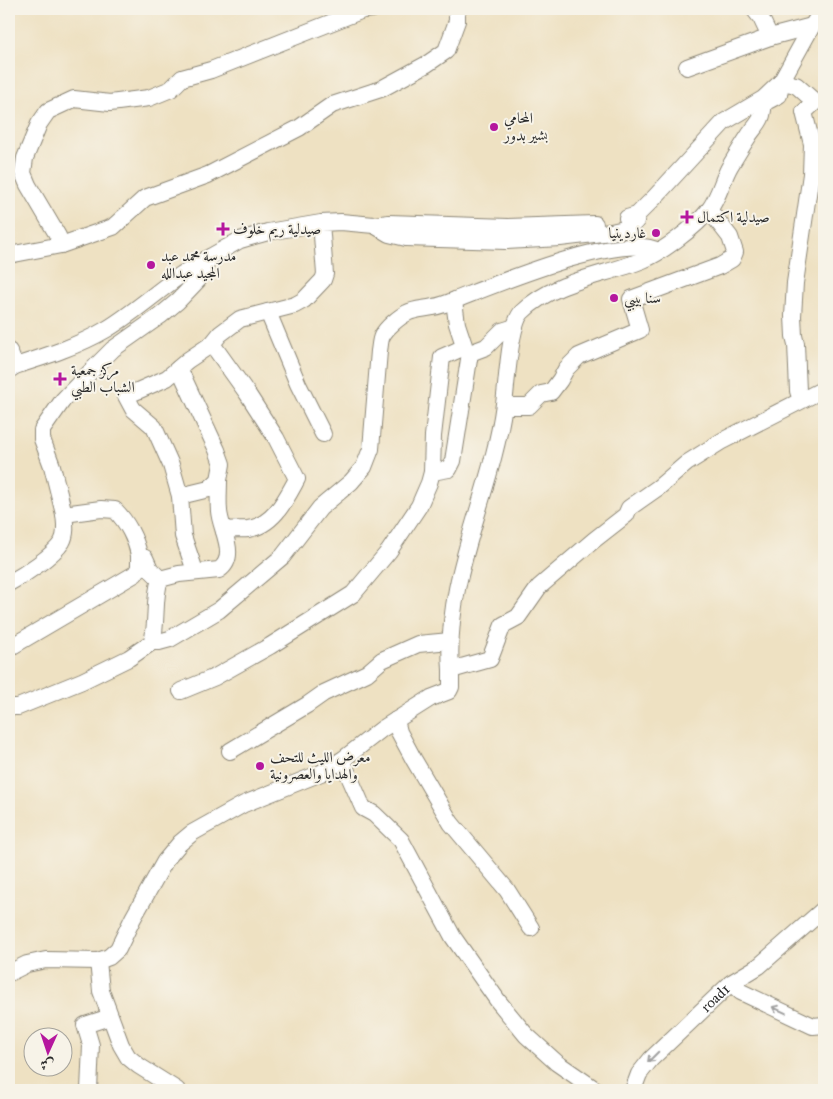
<svg xmlns="http://www.w3.org/2000/svg" width="833" height="1099" font-family="'IM FELL Great Primer',Amiri,serif">
  <style>
    .lines { fill: none; stroke-linecap: round; stroke-linejoin: round }
    .street-casing { stroke: #8c8676; stroke-width: 18 }
    .street { stroke: #fff; stroke-width: 16 }
    .oneway { stroke: #a0a0a0 }
    .poi-dot { fill: #b5179e; stroke: #f7f3e8; stroke-width: 2 }
    .labels { text-anchor: middle; dominant-baseline: central; stroke-width: 4; stroke-linejoin: round; paint-order: stroke }
    .poi-label { font-size: 15px; fill: #2b2b2b; stroke: #f7f3e8; text-anchor: start }
    .street-label { font-size: 15px; fill: #2b2b2b; stroke: #f7f3e8 }
  </style>
  <rect width="100%" height="100%" fill="#f7f3e8"/>
  <filter id="ink" filterUnits="userSpaceOnUse"><feTurbulence type="fractalNoise" baseFrequency=".02" numOctaves="2"/><feDisplacementMap in="SourceGraphic" scale="10" xChannelSelector="R" yChannelSelector="G"/><feConvolveMatrix kernelMatrix="1 2 1 2 8 2 1 2 1" color-interpolation-filters="sRGB"/></filter>
  <filter id="wash" filterUnits="userSpaceOnUse"><feTurbulence type="fractalNoise" baseFrequency=".0096" numOctaves="4" result="noise"/><feDisplacementMap in="SourceGraphic" scale="20" xChannelSelector="R" yChannelSelector="G"/><feGaussianBlur stdDeviation="1.12" result="paint"/><feColorMatrix in="noise" values="0 0 0 0 0 0 0 0 0 0 0 0 0 0 0 0 0 1.4 0 .05"/><feComposite in="paint" operator="in"/></filter>
  <g filter="url(#wash)">
    <rect width="100%" height="100%" fill="#eee1c2"/>
  </g>
  <g filter="url(#ink)">
    <g class="lines">
      <g class="street-casing">
        <g id="street">
          <path d="M 754,9 L 761,18 L 770,37"/>
          <path d="M 687,67 L 770,37 L 812,26"/>
          <path d="M 781,82 L 796,85 L 815,102 L 804,112 L 812,144 L 811,174 L 795,283 L 793,316 L 794,336 L 796,344 L 798,391 L 801,400"/>
          <path d="M 627,218 L 637,215 L 654,198 L 724,122 L 763,99 L 781,82 L 812,26 L 823,9"/>
          <path d="M 321,223 L 268,232 L 240,240 L 210,257 L 198,280 L 178,301 L 160,316 L 113,349 L 98,364 L 63,400 L 42,430 L 42,439 L 52,466 L 64,514 L 101,509 L 115,510 C 127,522 136,539 139,555 L 145,558 L 150,569 L 160,579 L 179,574 L 219,570 C 239,556 220,529 219,511 C 218,501 219,490 219,480 L 209,489 L 180,496 L 171,465 L 154,427 L 133,409 L 126,396 L 167,378 L 188,360 L 212,344 L 220,334 L 240,319 L 295,305 L 304,300 L 323,280 L 325,274 L 321,223 L 341,222 L 374,225 L 389,234 L 406,238 L 506,241 L 560,238 L 611,232 L 629,228 L 636,221 L 637,215"/>
          <path d="M 374,225 L 389,223 L 508,227 L 595,224"/>
          <path d="M 61,245 L 58,236 L 28,185 L 23,173 L 25,158 L 39,124 L 48,111 L 74,99 L 110,103 L 149,98 L 171,89 L 182,78 L 211,70 L 363,10 L 373,9"/>
          <path d="M 9,255 L 61,245 L 113,227 L 145,198 L 208,175 L 299,128 L 332,105 L 381,89 L 427,64 L 446,51 L 457,21 L 457,11 L 459,9"/>
          <path d="M 268,312 L 298,384 L 323,434"/>
          <path d="M 212,344 L 247,393 L 276,438 L 297,479 C 286,499 274,525 248,529 C 240,530 232,528 224,531"/>
          <path d="M 9,351 L 15,366"/>
          <path d="M 470,353 L 486,347 L 502,331 L 515,327"/>
          <path d="M 179,368 L 217,450 L 222,464 L 219,480"/>
          <path d="M 9,370 L 15,366 C 47,356 78,346 107,329 C 143,307 173,276 210,257"/>
          <path d="M 504,405 L 509,406 L 529,406 L 541,394 L 551,392 L 560,380 L 566,369 L 579,356 L 640,330 L 631,299 L 720,266 L 732,259 L 735,252 L 730,237 L 709,210"/>
          <path d="M 432,472 L 449,469 L 453,461 L 470,353"/>
          <path d="M 180,496 L 183,536 L 193,565 L 192,572"/>
          <path d="M 9,583 C 24,575 53,556 62,542 C 67,533 65,523 64,514"/>
          <path d="M 152,642 C 158,621 153,600 160,579"/>
          <path d="M 9,648 L 135,574 L 139,568 L 139,555"/>
          <path d="M 451,670 C 444,577 492,494 504,404 C 507,384 509,325 522,312 C 553,281 604,276 643,260 C 661,253 697,226 709,210 C 719,197 722,180 730,166 C 736,156 742,146 748,137 C 752,130 758,125 761,118 C 763,114 763,108 764,103 L 779,95 L 781,82"/>
          <path d="M 181,691 L 215,677 L 270,646 L 353,594 L 389,551 L 419,506 L 429,483 L 432,472 L 433,436 L 442,357 L 458,350 L 464,345 L 457,324 L 454,301"/>
          <path d="M 9,707 L 18,707 L 82,681 L 129,658 L 152,642 L 159,642 L 170,639 L 219,610 L 283,556 L 320,508 L 351,482 L 364,467 L 371,449 L 379,351 C 380,346 380,340 382,336 C 386,328 399,317 407,313 C 414,309 425,309 433,307 C 440,306 448,303 455,300 C 494,285 622,231 658,251"/>
          <path d="M 396,720 L 399,732 L 414,760 L 451,823 L 507,890 L 531,928"/>
          <path d="M 230,751 L 307,705 L 324,693 L 367,673 L 382,660 L 418,644 L 450,641"/>
          <path d="M 342,760 L 363,808 L 374,814 L 401,840 L 453,937 L 498,1001 L 526,1035 L 557,1063 L 596,1090"/>
          <path d="M 98,961 L 101,991 L 121,1045 L 128,1057 L 139,1066 L 177,1090"/>
          <path d="M 9,973 L 27,964 L 46,960 L 98,961 L 109,957 L 118,949 L 133,918 L 165,861 L 180,843 L 192,833 L 244,804 L 321,773 L 342,760 L 382,729 L 431,698 L 449,691 L 451,687 L 451,670 L 490,659 L 503,625 L 518,617 L 539,587 L 594,540 L 626,515 L 629,508 L 659,487 L 687,463 L 722,441 L 824,389"/>
          <path d="M 731,983 L 759,966 L 824,909"/>
          <path d="M 89,1090 L 91,1045 L 85,1025 L 110,1017"/>
          <path id="s1" d="M 633,1090 L 639,1074 L 651,1059 L 731,983 L 741,992 L 813,1026 L 824,1025"/>
        </g>
      </g>
      <use href="#street" class="street"/>
    </g>
    <defs><path id="oneway-shaft" d="M-6 0H5M1.5-3L5.5 0L1.5 3" fill="none" stroke-width="1.6" stroke-linecap="round" stroke-linejoin="round" transform="scale(1.25)"/></defs>
    <g class="oneway">
      <use href="#oneway-shaft" transform="translate(779 1010) rotate(-155)"/>
      <use href="#oneway-shaft" transform="translate(653 1057) rotate(135)"/>
    </g>
  </g>
  <g class="poi-dot">
    <circle cx="494" cy="127" r="5"/>
    <path d="M684.5 209.5h5v5h5v5h-5v5h-5v-5h-5v-5h5z"/>
    <path d="M220.5 221.5h5v5h5v5h-5v5h-5v-5h-5v-5h5z"/>
    <circle cx="656" cy="233" r="5"/>
    <circle cx="151" cy="265" r="5"/>
    <circle cx="614" cy="298" r="5"/>
    <path d="M57.5 371.5h5v5h5v5h-5v5h-5v-5h-5v-5h5z"/>
    <circle cx="260" cy="766" r="5"/>
  </g>
  <g class="labels">
    <g class="poi-label">
      <text x="504" y="118">المحامي<tspan x="504" dy="17">بشير بدور</tspan></text>
      <text x="697" y="217">صيدلية اكتمال</text>
      <text x="233" y="229">صيدلية ريم خلوف</text>
      <text x="646" y="233" text-anchor="end">غاردينيا</text>
      <text x="161" y="256">مدرسة محمد عبد<tspan x="161" dy="17">المجيد عبدالله</tspan></text>
      <text x="624" y="298">سنا بيبي</text>
      <text x="71" y="370">مركز جمعية<tspan x="71" dy="17">الشباب الطبي</tspan></text>
      <text x="270" y="757">معرض الليث للتحف<tspan x="270" dy="17">والهدايا والعصرونية</tspan></text>
    </g>
    <g class="street-label">
      <text stroke="none"><textPath href="#s1" startOffset="125">road1</textPath></text>
    </g>
  </g>
  <rect width="833" height="1099" fill="none" stroke="#f7f3e8" stroke-width="30"/>
  <g transform="translate(48 1052) rotate(183)"><circle r="24" fill="#f7f3e8" stroke="#a5a39c"/>
  <path d="M0-4L9 19L0 12L-9 19Z" fill="#b5179e"/>
  <text y="-8" font-size="14" font-weight="bold" text-anchor="middle" fill="#2b2b2b">ش</text>
  </g>
</svg>
